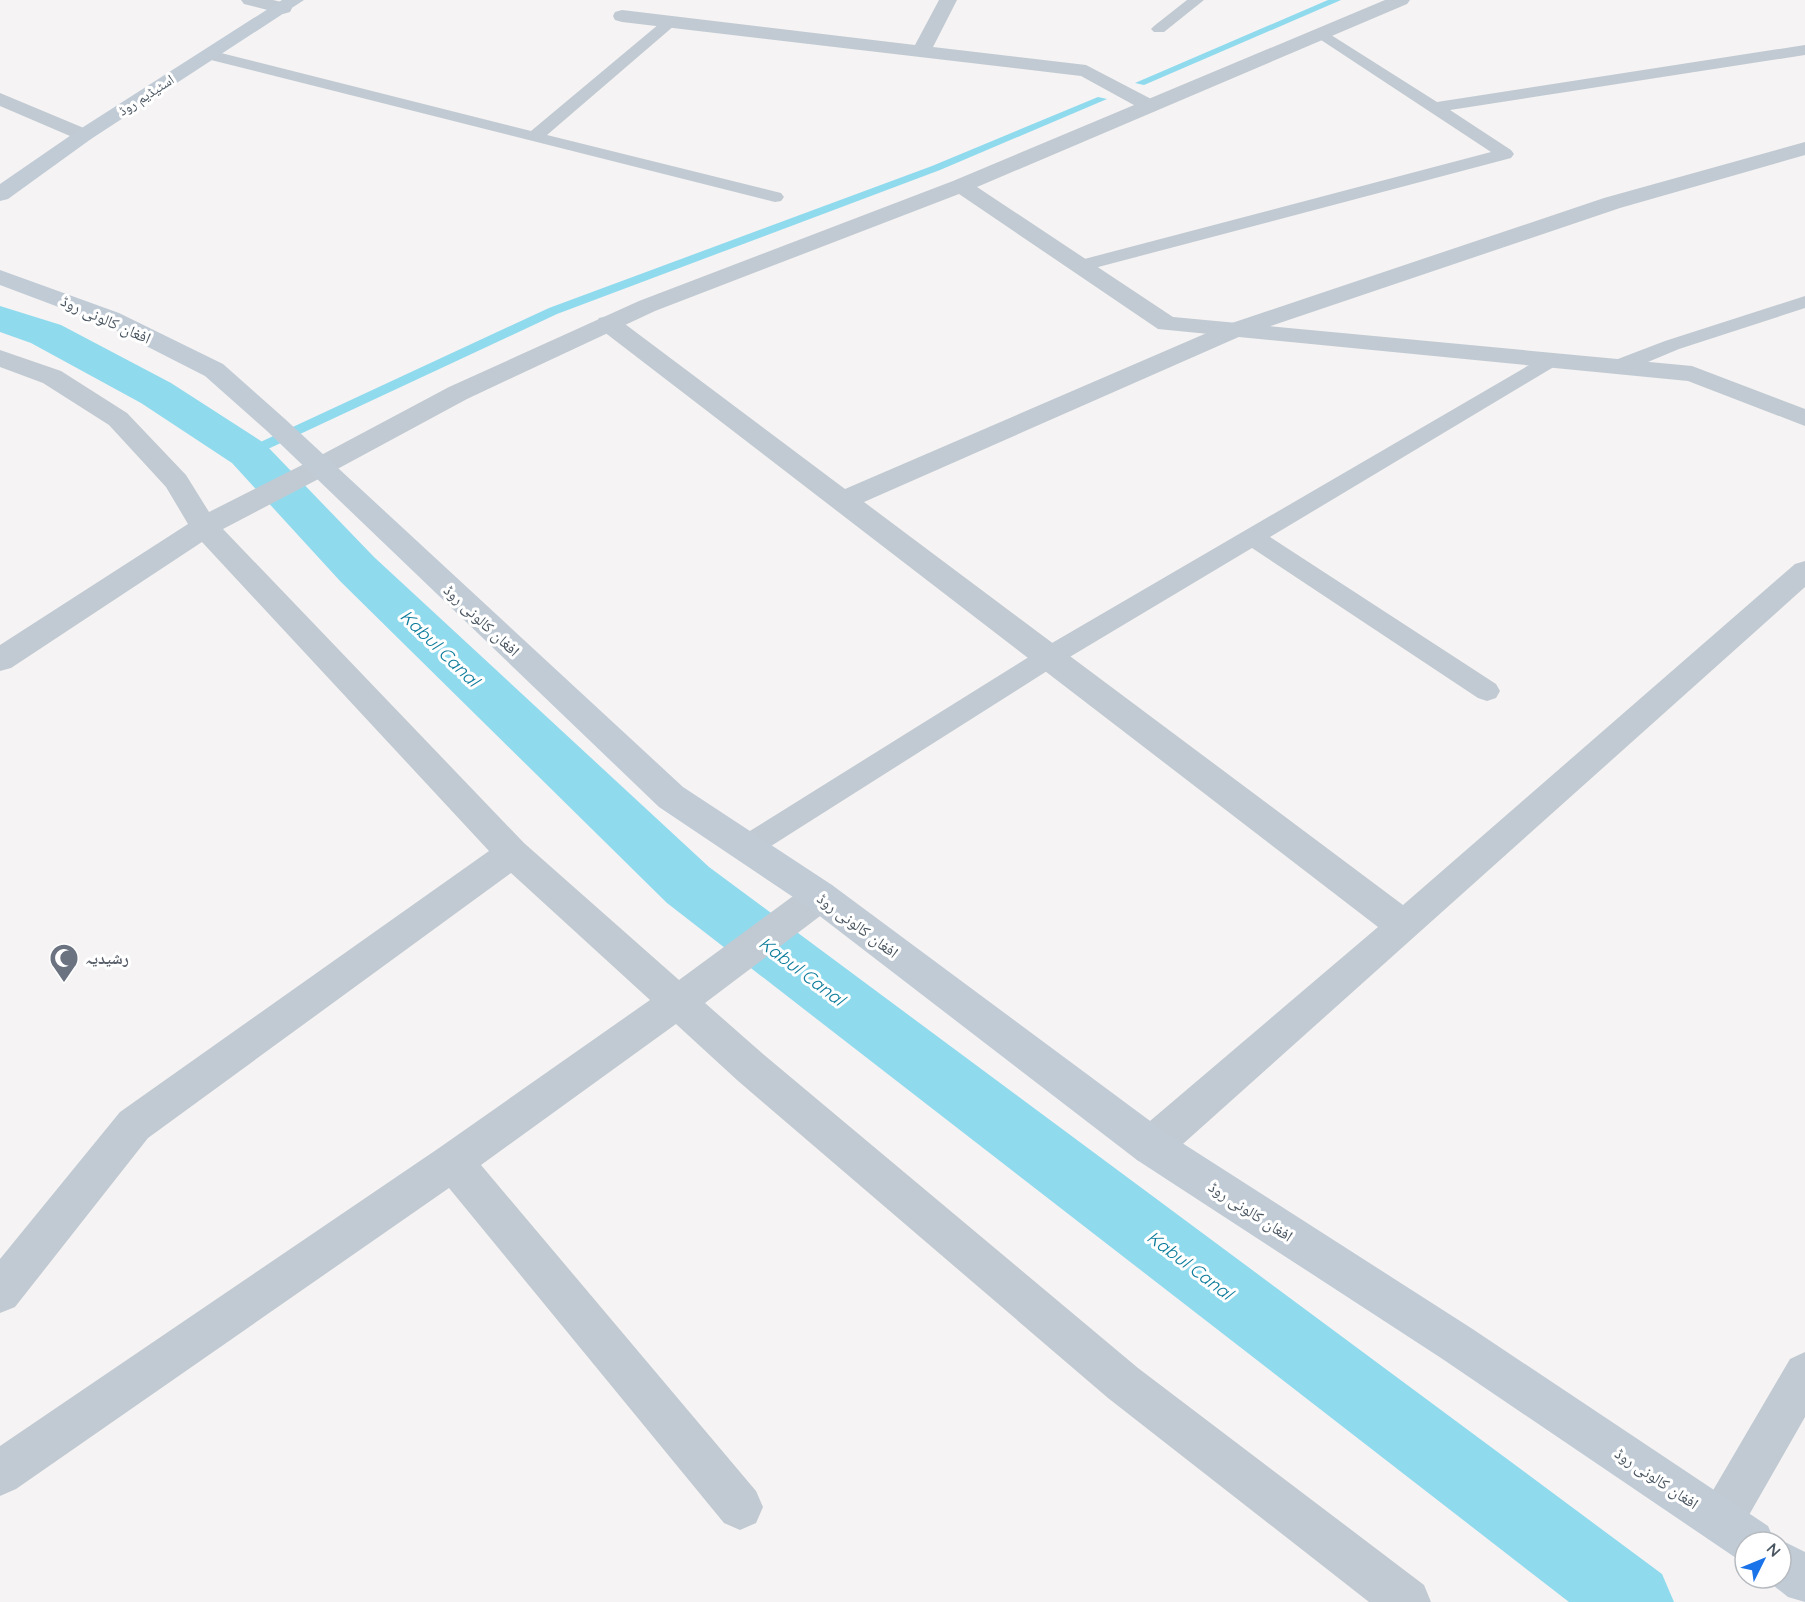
<svg xmlns="http://www.w3.org/2000/svg" width="1805" height="1602" font-family="Quicksand,'Noto Naskh Arabic',sans-serif">
  <style>
    .lines { fill: none; stroke-linecap: round; stroke-linejoin: round }
    .stream { fill: #90daee; fill-rule: evenodd }
    .canal { fill: #90daee; fill-rule: evenodd }
    .service { fill: #c1cad2; fill-rule: evenodd }
    .minor { fill: #c1cad2; fill-rule: evenodd }
    .tertiary { fill: #c1cad2; fill-rule: evenodd }
    .secondary { fill: #c1cbd6; fill-rule: evenodd }
    .labels { text-anchor: middle; dominant-baseline: central; stroke-width: 6; stroke-linejoin: round; paint-order: stroke }
    .far-street-label { font-size: 14px; fill: #4a5661; stroke: #fff }
    .street-label { font-size: 16px; fill: #4a5661; stroke: #fff }
    .worship-label { font-size: 16px; font-weight: bold; fill: #5b616d; stroke: #fff; text-anchor: start }
    .water-label { font-size: 18px; font-style: italic; fill: #0c7c9b; stroke: #fff }
  </style>
  <rect width="100%" height="100%" fill="#f5f3f3"/>
  <g class="lines">
    <path class="stream" d="M 1328,0 L 1341,0 L 1144,85 L 1135,83 Z
      M 1098,97 L 1107,99 L 940,170 L 557,314 L 253,456 L 248,457 L 241,453 L 243,450 L 549,308 L 932,166 Z"/>
    <path class="canal" d="M 0,306 L 61,325 L 171,383 L 264,443 L 374,557 L 709,867 L 1662,1574 L 1674,1602 L 1569,1602 L 667,903 L 340,581 L 232,463 L 141,403 L 31,343 L 0,332 Z"/>
    <path class="service" d="M 1187,0 L 1204,0 L 1164,32 L 1154,32 L 1151,29 L 1154,26 Z
      M 670,17 L 675,19 L 678,22 L 675,25 L 547,135 L 781,193 L 784,197 L 781,201 L 775,202 L 203,58 L 201,55 L 209,50 L 531,131 L 665,19 Z
      M 1320,28 L 1437,102 L 1805,45 L 1805,55 L 1450,110 L 1511,150 L 1514,154 L 1511,158 L 1087,270 L 1073,270 L 1071,266 L 1073,262 L 1491,152 L 1315,36 L 1312,33 L 1315,30 Z
      M 1805,296 L 1805,308 L 1679,349 L 1624,372 L 1617,373 L 1610,372 L 1607,367 L 1610,362 L 1665,341 Z
      M 1550,355 L 1557,357 L 1560,361 L 1557,365 L 1270,537 L 1496,684 L 1500,691 L 1496,698 L 1487,701 L 1478,698 L 1252,548 L 1058,664 L 757,855 L 747,859 L 737,855 L 733,847 L 737,839 L 1040,650 L 1543,357 Z"/>
    <path class="minor" d="M 241,0 L 273,0 L 290,4 L 292,8 L 290,12 L 283,14 L 244,4 Z
      M 939,0 L 957,0 L 933,47 L 1086,65 L 1157,102 L 1160,106 L 1157,110 L 1143,110 L 1081,76 L 622,22 L 615,20 L 613,16 L 615,12 L 622,10 L 915,45 Z
      M 0,93 L 91,131 L 94,135 L 91,139 L 84,141 L 77,139 L 0,106 Z
      M 1805,142 L 1805,155 L 1620,208 L 1241,336 L 864,502 L 1403,905 L 1795,564 L 1805,561 L 1805,587 L 1165,1160 L 1151,1165 L 1137,1160 L 1131,1146 L 1137,1132 L 1378,927 L 599,328 L 596,323 L 599,318 L 608,316 L 617,318 L 845,489 L 1223,326 L 1604,198 Z
      M 0,350 L 61,371 L 127,413 L 186,475 L 209,512 L 310,461 L 320,458 L 330,461 L 333,467 L 330,473 L 223,529 L 524,843 L 679,980 L 808,885 L 820,881 L 832,885 L 837,896 L 832,907 L 705,1003 L 763,1054 L 1138,1368 L 1424,1585 L 1431,1602 L 1369,1602 L 1108,1398 L 737,1080 L 676,1024 L 481,1165 L 756,1491 L 763,1507 L 756,1523 L 740,1530 L 724,1523 L 449,1188 L 16,1489 L 0,1496 L 0,1446 L 439,1148 L 650,1000 L 511,873 L 148,1138 L 15,1307 L 0,1313 L 0,1259 L 120,1112 L 489,851 L 202,542 L 11,668 L 0,671 L 0,645 L 188,524 L 166,487 L 109,425 L 43,383 L 0,367 Z
      M 1805,1352 L 1805,1417 L 1737,1536 L 1721,1543 L 1705,1536 L 1698,1520 L 1705,1504 L 1790,1359 Z"/>
    <path class="tertiary" d="M 1385,0 L 1410,0 L 1407,4 L 977,187 L 1173,317 L 1692,366 L 1805,409 L 1805,426 L 1688,381 L 1158,329 L 959,194 L 655,311 L 467,399 L 330,473 L 320,476 L 310,473 L 307,467 L 310,461 L 449,387 L 639,301 L 953,181 Z"/>
    <path class="secondary" d="M 282,0 L 304,0 L 91,139 L 8,199 L 0,201 L 0,184 L 77,131 Z
      M 0,270 L 119,313 L 223,364 L 285,419 L 683,787 L 832,885 L 1165,1132 L 1471,1328 L 1768,1526 L 1775,1542 L 1781,1540 L 1805,1552 L 1805,1602 L 1788,1597 L 1764,1578 L 1781,1578 L 1781,1542 L 1745,1542 L 1745,1562 L 1736,1558 L 1441,1358 L 1137,1160 L 808,907 L 659,807 L 267,431 L 205,376 L 101,323 L 0,285 Z"/>
  </g>
  <defs>
    <g id="mosque-pin" transform="scale(1.5)"><path d="M0 17L-7.5 6A9.5 9.5 0 1 1 7.5 6Z" fill="#6b7280" stroke="#fff"/><path d="M3.5-4.9A6 6 0 1 0 3.5 4.9A5 5 0 1 1 3.5-4.9Z" fill="#fff"/></g>
  </defs>
  <g fill-rule="evenodd">
    <use href="#mosque-pin" x="64" y="958"/>
  </g>
  <g class="labels">
    <g class="far-street-label">
      <text transform="translate(146 95) rotate(-33)">اسٹیڈیم روڈ</text>
    </g>
    <g class="street-label">
      <text transform="translate(106 319) rotate(24)">افغان کالونی روڈ</text>
      <text transform="translate(482 620) rotate(43)">افغان کالونی روڈ</text>
      <text transform="translate(858 925) rotate(37)">افغان کالونی روڈ</text>
      <text transform="translate(1251 1211) rotate(33)">افغان کالونی روڈ</text>
      <text transform="translate(1657 1478) rotate(34)">افغان کالونی روڈ</text>
    </g>
    <g class="worship-label">
      <text x="85" y="958">رشیدیہ</text>
    </g>
    <g class="water-label">
      <text transform="translate(440 648) rotate(44)">Kabul Canal</text>
      <text transform="translate(802 971) rotate(37)">Kabul Canal</text>
      <text transform="translate(1190 1265) rotate(37)">Kabul Canal</text>
    </g>
  </g>
  <g transform="translate(1763 1560) rotate(47)"><circle r="28" fill="#ffffff" stroke="#b7bbc0" stroke-width="1.5"/>
  <path d="M0-4.5L10 22L0 15L-10 22Z" fill="#1a73e8"/>
  <text y="-9" font-size="16" font-weight="bold" text-anchor="middle" fill="#4a5661">N</text>
  </g>
</svg>
